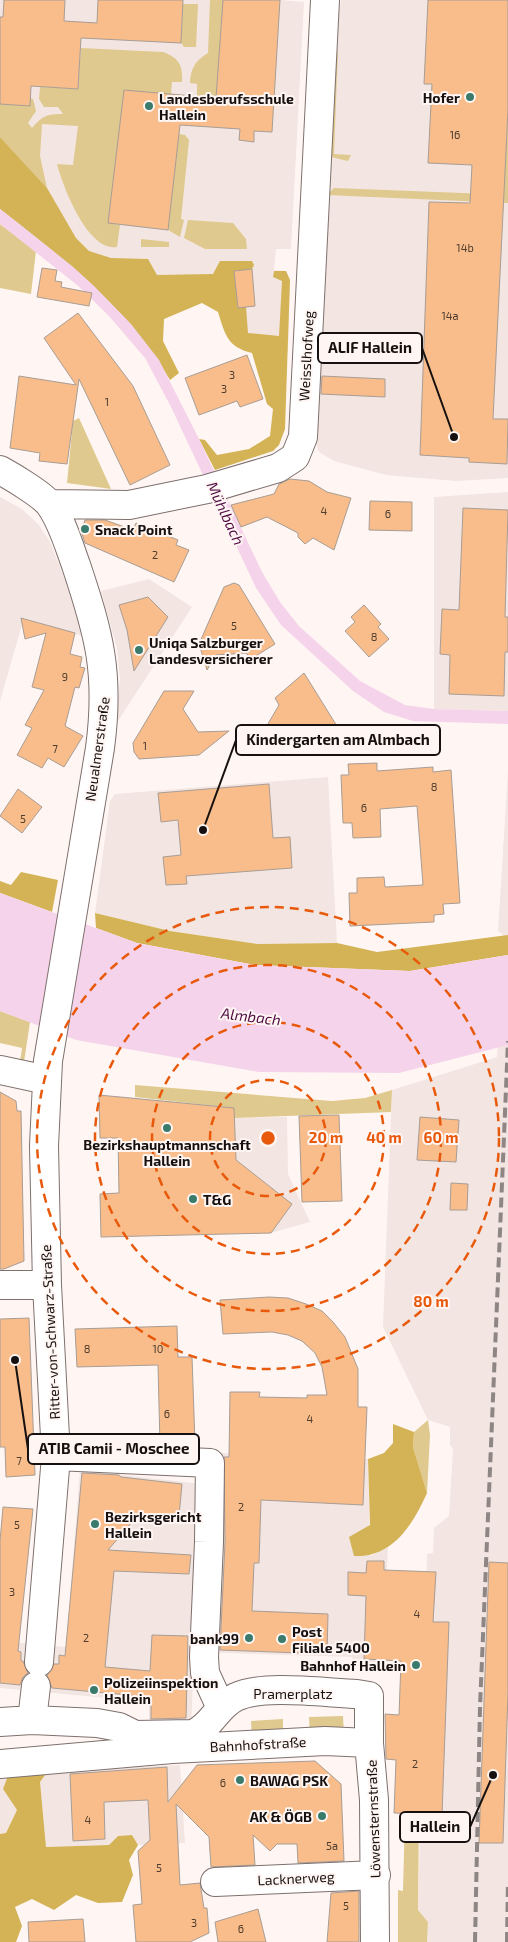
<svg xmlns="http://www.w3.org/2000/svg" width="508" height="1942" font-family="'Exo 2',sans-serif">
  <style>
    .built { fill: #f3e5e1 }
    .green { fill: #dfc98e }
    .forest { fill: #d3b356 }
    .water { fill: #f5d4eb }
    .building { fill: #f8bd8a; stroke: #a89d95 }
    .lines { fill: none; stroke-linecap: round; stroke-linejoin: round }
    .minor-casing { stroke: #7e706d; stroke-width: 30 }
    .minor { stroke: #fff; stroke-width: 28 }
    .rail { stroke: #8d8684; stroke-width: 4; stroke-dasharray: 10 5; stroke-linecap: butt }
    .ring { fill: none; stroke: #e8590c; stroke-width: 2.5; stroke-dasharray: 9 6 }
    .poi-dot { fill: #3a7b6c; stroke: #fff6f3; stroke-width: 2 }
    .labels { text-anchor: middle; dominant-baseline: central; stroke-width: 4; stroke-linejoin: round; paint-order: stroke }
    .number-label { font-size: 11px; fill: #4e3c2e }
    .poi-label { font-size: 14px; font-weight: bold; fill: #161110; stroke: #fff6f3; text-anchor: start }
    .street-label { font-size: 14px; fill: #161110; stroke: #fff6f3 }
    .water-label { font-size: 15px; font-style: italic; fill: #500b44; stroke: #fff6f3 }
    .centre { fill: #e8590c; stroke: #fff6f3; stroke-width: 2.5 }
    .ring-label { font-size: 15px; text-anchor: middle; font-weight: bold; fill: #e8590c; stroke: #fff6f3; stroke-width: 4; stroke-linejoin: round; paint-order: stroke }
    .leader { fill: none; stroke: #161110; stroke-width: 2 }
    .callout-dot { fill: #161110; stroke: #fff6f3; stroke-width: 2 }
    .callout { fill: #fff6f3; stroke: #161110; stroke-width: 2 }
    .callout-label { font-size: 15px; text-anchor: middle; font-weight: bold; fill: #161110 }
  </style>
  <rect width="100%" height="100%" fill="#fff6f3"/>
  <path class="built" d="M 0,0 L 281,0 L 304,2 L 291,249 L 276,249 L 274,270 L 286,271 L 290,280 L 288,352 L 237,346 L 230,282 L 94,286 L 0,209 Z
    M 341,0 L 508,0 L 508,478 L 456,481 L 386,475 L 334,461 L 319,452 L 313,435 L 332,54 Z
    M 508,492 L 508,711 L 434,709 L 434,497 Z
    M 0,497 L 22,509 L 38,524 L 49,540 L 79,614 L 86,637 L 24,618 L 0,701 Z
    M 149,579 L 192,607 L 116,724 L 120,679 L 117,648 L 101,591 Z
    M 508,770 L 508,1942 L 427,1942 L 428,1922 L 418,1910 L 427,1554 L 433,1553 L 434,1528 L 449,1516 L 453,1449 L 450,1445 L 450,1427 L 428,1420 L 383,1327 L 392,1090 L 497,1057 L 504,936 L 498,931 Z
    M 328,777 L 337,943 L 257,944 L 170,931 L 95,913 L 110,801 L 115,794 Z
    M 117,1096 L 234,1108 L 234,1118 L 287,1117 L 288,1174 L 310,1222 L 271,1233 L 122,1236 Z
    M 221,1453 L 368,1459 L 370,1556 L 388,1547 L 383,1663 L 376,1666 L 356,1666 L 352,1657 L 194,1652 L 191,1731 L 149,1730 L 149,1702 L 0,1688 L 0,1641 L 66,1647 L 80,1470 L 219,1486 Z
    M 180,1765 L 185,1843 L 138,1845 L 132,1835 L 118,1836 L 109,1845 L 46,1847 L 40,1782 L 48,1771 Z
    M 9,1773 L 3,1789 L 17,1810 L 6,1833 L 0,1834 L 0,1775 Z"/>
  <path class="green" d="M 210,0 L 223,0 L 216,98 L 197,97 L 197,84 L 190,83 C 191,68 195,61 208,53 Z
    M 183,4 L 198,4 L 196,47 L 184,47 L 181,43 Z
    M 81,48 L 163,52 C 179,58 183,65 182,82 L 172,82 L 171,94 L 124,90 L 108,223 L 120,225 L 117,247 C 88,252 63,187 57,164 L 73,165 L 78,126 L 42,124 L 40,156 L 47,188 L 0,137 L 0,104 L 29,106 L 30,98 L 33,99 L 36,111 L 28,123 L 32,128 C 42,116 47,114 63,114 L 58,107 L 44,107 L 39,99 L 40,87 L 78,89 Z
    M 338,51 L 334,154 L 351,155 L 348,161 L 331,157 L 328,148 L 332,54 Z
    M 508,110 L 508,203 L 327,195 L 334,188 L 488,194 L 504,182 Z
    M 179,134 L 185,135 L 189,140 L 181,219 L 184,220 L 180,237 L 168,230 Z
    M 188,220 L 233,223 L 246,239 L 247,249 L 205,249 L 184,238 Z
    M 0,224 L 36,251 L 31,294 L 0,288 Z
    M 141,239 L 169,242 L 169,247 L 141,247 Z
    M 79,418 L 111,489 L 67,483 L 73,421 Z
    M 0,1011 L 30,1022 L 24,1062 L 20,1062 L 22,1048 L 0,1043 Z
    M 135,1085 L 332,1101 L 365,1098 L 392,1090 L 391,1112 L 234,1118 L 233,1108 L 135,1097 Z
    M 428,1420 L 430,1435 L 427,1493 L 413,1447 L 414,1432 Z
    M 343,1716 L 344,1735 L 310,1737 L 309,1717 Z
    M 283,1719 L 283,1737 L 252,1739 L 251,1721 Z
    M 405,1813 L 419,1814 L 418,1910 L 428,1922 L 427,1942 L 398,1942 L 398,1890 L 403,1891 Z"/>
  <path class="forest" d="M 0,137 L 47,188 L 76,238 L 89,251 L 111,258 L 148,259 L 157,275 L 213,274 L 220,261 L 252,261 L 254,265 L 252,269 L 234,271 L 238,307 L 246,307 L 248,333 L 279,336 L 282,281 L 273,277 L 274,271 L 286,271 L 290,280 L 285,429 L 279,445 L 273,451 L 215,470 L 199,439 L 205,440 L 217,455 L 249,449 L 270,436 L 273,409 L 267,404 L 252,353 C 227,347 225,334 218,312 L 202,303 L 164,319 L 163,341 L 179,373 L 170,380 C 129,309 64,259 0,209 Z
    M 21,872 L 58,880 L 52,912 L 0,893 L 0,881 L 11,885 Z
    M 95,913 L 170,931 L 257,944 L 337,943 L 377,952 L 508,935 L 508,955 L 410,971 L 255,965 L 137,943 L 96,928 Z
    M 393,1424 L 414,1432 L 413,1447 L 427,1493 C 413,1524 393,1558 354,1556 L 349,1537 L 370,1525 L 368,1459 L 384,1453 L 393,1443 Z
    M 48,1771 L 40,1782 L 46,1847 L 109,1845 L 118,1836 L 132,1835 L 138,1845 L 129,1860 L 133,1875 L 122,1902 L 98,1903 L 76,1895 L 54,1910 L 32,1899 L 15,1907 L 22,1926 L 16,1942 L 0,1942 L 0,1834 L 6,1833 L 17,1810 L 3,1789 L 9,1773 Z"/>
  <path class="water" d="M 0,209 L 72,266 L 94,286 L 131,324 L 159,360 L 199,439 L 262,572 L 280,602 L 299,626 L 360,681 L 405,705 L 434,709 L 508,711 L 508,724 L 413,721 L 384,712 L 353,691 L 281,625 L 256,588 L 171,407 L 145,358 L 108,315 L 77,285 L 0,224 Z
    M 0,893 L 137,943 L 255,965 L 410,971 L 508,955 L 508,1045 L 399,1073 L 259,1072 L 76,1040 L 0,1011 Z"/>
  <path class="building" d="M 4,0 L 65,0 L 64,21 L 97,23 L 98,0 L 183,0 L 181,43 L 81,38 L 78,89 L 31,86 L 30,106 L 0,104 L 0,17 L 3,17 Z
    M 223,0 L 280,0 L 272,132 L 254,131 L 254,142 L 239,140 L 240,129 L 180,125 L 168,230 L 108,223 L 124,90 L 216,98 Z
    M 428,0 L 508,0 L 508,110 L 493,419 L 508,419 L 507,464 L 469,462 L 469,458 L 420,455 L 429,202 L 470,203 L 472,165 L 428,163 L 432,84 L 424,84 Z
    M 42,268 L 57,270 L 55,281 L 62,282 L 61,287 L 92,293 L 89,306 L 37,297 Z
    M 252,269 L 255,306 L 238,308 L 234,271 Z
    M 78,313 L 133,386 L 170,465 L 130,485 L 79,379 L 67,464 L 39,461 L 40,453 L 10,448 L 19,376 L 76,385 L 44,338 Z
    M 247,355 L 263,399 L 240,407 L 237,401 L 199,415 L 185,378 Z
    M 322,376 L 385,379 L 385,397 L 321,394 Z
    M 290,479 L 309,481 L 327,492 L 351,498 L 334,550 L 313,538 L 305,544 L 298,537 L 298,533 L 267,517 L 241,527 L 231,505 L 274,494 L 279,484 Z
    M 370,501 L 412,502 L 412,531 L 369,530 Z
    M 463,508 L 508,510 L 505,617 L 508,617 L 508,652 L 505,652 L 504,696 L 449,694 L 450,655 L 440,654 L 442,609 L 459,610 Z
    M 85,520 L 105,520 L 133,530 L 136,523 L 178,540 L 176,545 L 189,550 L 174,582 L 85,543 L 81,531 Z
    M 234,583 L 239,585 L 275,644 L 251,659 L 246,653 L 216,655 L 207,670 L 199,644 L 224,587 Z
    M 148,597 L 168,617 L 134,671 L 127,630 L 119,605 Z
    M 364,605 L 381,624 L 378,627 L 389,639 L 369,657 L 345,631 L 355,622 L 351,617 Z
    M 21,618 L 75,633 L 70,654 L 82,657 L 80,667 L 85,668 L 79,688 L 75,687 L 65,726 L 83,736 L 64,767 L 48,758 L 42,768 L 17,755 L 32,728 L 25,725 L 44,690 L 32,687 L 46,633 L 25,639 Z
    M 304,673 L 340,731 L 329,737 L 274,742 L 262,734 L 279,705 L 275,698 Z
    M 164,691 L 194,691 L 183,709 L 198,732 L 229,731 L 199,755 L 139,759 L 134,752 L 133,743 Z
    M 377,763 L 377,771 L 433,767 L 433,772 L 451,770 L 460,903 L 443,904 L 444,914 L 434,915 L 434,922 L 350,926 L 349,893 L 357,893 L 357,878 L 384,877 L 385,887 L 423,885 L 417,806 L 380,809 L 381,837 L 353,838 L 352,823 L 343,823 L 341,775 L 349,775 L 348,764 Z
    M 269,784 L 273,838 L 290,837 L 292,868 L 186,876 L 187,884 L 166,885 L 163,857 L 181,855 L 178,820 L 161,822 L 158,793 Z
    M 18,789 L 42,807 L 22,833 L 0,816 Z
    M 0,1092 L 16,1101 L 17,1111 L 21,1111 L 24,1261 L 4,1269 L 0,1269 Z
    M 99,1095 L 234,1108 L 236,1160 L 292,1204 L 271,1233 L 101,1237 L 100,1194 L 119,1193 L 118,1138 L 100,1138 Z
    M 339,1115 L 342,1201 L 302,1202 L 299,1116 Z
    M 420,1117 L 459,1120 L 456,1162 L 417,1160 Z
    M 451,1183 L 468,1184 L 467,1210 L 450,1210 Z
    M 269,1297 L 288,1298 L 306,1304 L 322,1311 L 333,1322 L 345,1337 L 358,1369 L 358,1407 L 367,1407 L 363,1505 L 261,1500 L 259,1563 L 254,1563 L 252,1611 L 328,1614 L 327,1654 L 220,1650 L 225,1542 L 224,1457 L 229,1457 L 230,1392 L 260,1392 L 259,1397 L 307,1398 L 307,1395 L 327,1395 L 322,1367 L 315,1353 L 302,1341 L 288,1335 L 272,1332 L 223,1334 L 220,1300 Z
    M 29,1318 L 35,1475 L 6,1477 L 5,1447 L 0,1447 L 0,1319 Z
    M 177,1326 L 178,1357 L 192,1357 L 195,1443 L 160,1444 L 158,1365 L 77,1367 L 75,1329 Z
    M 82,1473 L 119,1475 L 121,1477 L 182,1484 L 179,1516 L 139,1514 L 108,1550 L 191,1555 L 189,1574 L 114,1571 L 105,1667 L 150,1671 L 152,1635 L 188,1636 L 186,1718 L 151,1719 L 151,1697 L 52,1688 L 47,1675 L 54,1664 L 59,1664 L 59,1655 L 65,1656 Z
    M 3,1507 L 33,1509 L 18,1651 L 21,1652 L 21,1661 L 23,1661 L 28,1673 L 23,1677 L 20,1685 L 0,1683 L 0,1541 Z
    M 367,1561 L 384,1561 L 384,1570 L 436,1572 L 433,1622 L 449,1622 L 442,1815 L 394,1813 L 396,1760 L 386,1759 L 385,1714 L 399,1715 L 401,1661 L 364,1659 L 366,1596 L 348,1595 L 348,1572 L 366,1573 Z
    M 489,1562 L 508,1563 L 508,1693 L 503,1843 L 479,1843 Z
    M 315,1761 L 341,1784 L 344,1861 L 298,1863 L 297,1844 L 277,1844 L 270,1851 L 253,1835 L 255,1865 L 211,1867 L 209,1837 L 176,1804 L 180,1885 L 200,1883 L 204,1908 L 207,1908 L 209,1933 L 190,1942 L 136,1942 L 133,1905 L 142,1904 L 138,1851 L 150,1840 L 148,1800 L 104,1802 L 105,1839 L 73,1841 L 70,1774 L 167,1767 L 168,1802 L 197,1765 Z
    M 359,1891 L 359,1942 L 327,1942 L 331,1893 Z
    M 258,1909 L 266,1942 L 218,1942 L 215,1922 Z
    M 83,1919 L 85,1942 L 29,1942 L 28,1922 Z"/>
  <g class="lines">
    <g class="minor-casing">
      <path id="minor" d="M 0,470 C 11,476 43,495 50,505 C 62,521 69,546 76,565 C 99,634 110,673 100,748 L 48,1061 L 44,1146 L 47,1285 L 56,1456 L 39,1662
        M 50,504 L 129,505 L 207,489 L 278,468 L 295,457 L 303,437 L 325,0
        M 0,1070 L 47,1080
        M 0,1285 L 47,1285
        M 56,1456 L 210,1463 L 209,1542 L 204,1657 L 205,1673 L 221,1708
        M 32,1720 L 36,1686
        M 0,1722 L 32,1720 L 97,1723 L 119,1727 L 135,1735 L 193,1734 C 211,1727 218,1705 236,1697 C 263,1684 326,1693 357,1694 L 369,1696 L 369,1743 L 374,1800 L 375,1942
        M 0,1764 L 172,1749 L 325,1741 L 369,1743
        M 215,1882 L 376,1875"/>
    </g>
    <use href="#minor" class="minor"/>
    <path class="rail" d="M 475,1942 L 480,1707 L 508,1041
      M 507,1942 L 508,1882"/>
  </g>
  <g class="ring">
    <circle cx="268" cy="1138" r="58"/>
    <circle cx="268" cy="1138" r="116"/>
    <circle cx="268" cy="1138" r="173"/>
    <circle cx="268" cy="1138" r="231"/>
  </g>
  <g class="poi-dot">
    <circle cx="470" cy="97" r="5"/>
    <circle cx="149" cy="106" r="5"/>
    <circle cx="85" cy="529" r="5"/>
    <circle cx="139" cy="650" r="5"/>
    <circle cx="167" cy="1128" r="5"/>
    <circle cx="193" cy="1199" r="5"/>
    <circle cx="95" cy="1524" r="5"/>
    <circle cx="249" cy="1638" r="5"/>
    <circle cx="282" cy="1639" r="5"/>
    <circle cx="416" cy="1665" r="5"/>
    <circle cx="94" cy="1690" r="5"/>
    <circle cx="240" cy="1780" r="5"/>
    <circle cx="322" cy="1816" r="5"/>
  </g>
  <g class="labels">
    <g class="number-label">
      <text x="455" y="134">16</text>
      <text x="465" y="247">14b</text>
      <text x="450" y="315">14a</text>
      <text x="232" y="374">3</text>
      <text x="224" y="388">3</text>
      <text x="107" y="401">1</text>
      <text x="324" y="510">4</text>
      <text x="388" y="513">6</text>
      <text x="155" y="554">2</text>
      <text x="234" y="625">5</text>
      <text x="374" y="636">8</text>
      <text x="65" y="676">9</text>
      <text x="145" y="745">1</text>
      <text x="55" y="748">7</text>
      <text x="434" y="786">8</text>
      <text x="364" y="807">6</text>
      <text x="23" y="818">5</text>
      <text x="87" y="1348">8</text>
      <text x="158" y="1348">10</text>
      <text x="167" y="1413">6</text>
      <text x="310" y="1418">4</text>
      <text x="19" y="1460">7</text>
      <text x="241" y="1506">2</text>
      <text x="17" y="1524">5</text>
      <text x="12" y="1591">3</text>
      <text x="417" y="1613">4</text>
      <text x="86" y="1637">2</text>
      <text x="415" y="1763">2</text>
      <text x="223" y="1782">6</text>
      <text x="88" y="1819">4</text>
      <text x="332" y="1845">5a</text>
      <text x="159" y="1867">5</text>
      <text x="346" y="1905">5</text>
      <text x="194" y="1922">3</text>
      <text x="241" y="1928">6</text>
    </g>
    <g class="poi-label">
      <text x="460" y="97" text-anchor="end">Hofer</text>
      <text x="159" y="98">Landesberufsschule<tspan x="159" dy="16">Hallein</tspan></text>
      <text x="95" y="529">Snack Point</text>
      <text x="149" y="642">Uniqa Salzburger<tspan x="149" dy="16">Landesversicherer</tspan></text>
      <text x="167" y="1144" text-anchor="middle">Bezirkshauptmannschaft<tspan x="167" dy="16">Hallein</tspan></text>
      <text x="203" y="1199">T&amp;G</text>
      <text x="105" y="1516">Bezirksgericht<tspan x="105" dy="16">Hallein</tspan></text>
      <text x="292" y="1631">Post<tspan x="292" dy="16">Filiale 5400</tspan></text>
      <text x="239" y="1638" text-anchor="end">bank99</text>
      <text x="406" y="1665" text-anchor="end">Bahnhof Hallein</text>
      <text x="104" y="1682">Polizeiinspektion<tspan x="104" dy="16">Hallein</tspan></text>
      <text x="250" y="1780">BAWAG PSK</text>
      <text x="312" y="1816" text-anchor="end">AK &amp; ÖGB</text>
    </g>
    <g class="street-label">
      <text transform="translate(306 356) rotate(-87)">Weisslhofweg</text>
      <text transform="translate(97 749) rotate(-82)">Neualmerstraße</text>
      <text transform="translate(50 1332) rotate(-93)">Ritter-von-Schwarz-Straße</text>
      <text x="293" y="1693">Pramerplatz</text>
      <text transform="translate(258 1744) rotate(-3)">Bahnhofstraße</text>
      <text transform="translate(373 1819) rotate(-92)">Löwensternstraße</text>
      <text transform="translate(296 1878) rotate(-3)">Lacknerweg</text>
    </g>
    <g class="water-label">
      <text transform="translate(226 513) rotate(65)">Mühlbach</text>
      <text transform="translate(251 1016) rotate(7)">Almbach</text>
    </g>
  </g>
  <circle cx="268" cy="1138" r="8" class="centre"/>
  <g class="ring-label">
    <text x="326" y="1143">20 m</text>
    <text x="384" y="1143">40 m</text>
    <text x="441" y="1143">60 m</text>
    <text x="431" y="1307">80 m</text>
  </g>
  <path class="leader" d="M454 437L422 348M203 830L236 740M15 1360L28 1449M493 1775L470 1827"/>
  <g class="callout-dot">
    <circle cx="454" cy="437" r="5"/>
    <circle cx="203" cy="830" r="5"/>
    <circle cx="15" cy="1360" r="5"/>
    <circle cx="493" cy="1775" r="5"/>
  </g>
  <g class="callout">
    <rect x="318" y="333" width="104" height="30" rx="5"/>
    <rect x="236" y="725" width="204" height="30" rx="5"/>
    <rect x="28" y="1434" width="171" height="30" rx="5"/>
    <rect x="400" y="1812" width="70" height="30" rx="5"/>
  </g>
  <g class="callout-label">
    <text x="370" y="353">ALIF Hallein</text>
    <text x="338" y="745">Kindergarten am Almbach</text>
    <text x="114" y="1454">ATIB Camii - Moschee</text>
    <text x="435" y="1832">Hallein</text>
  </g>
</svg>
